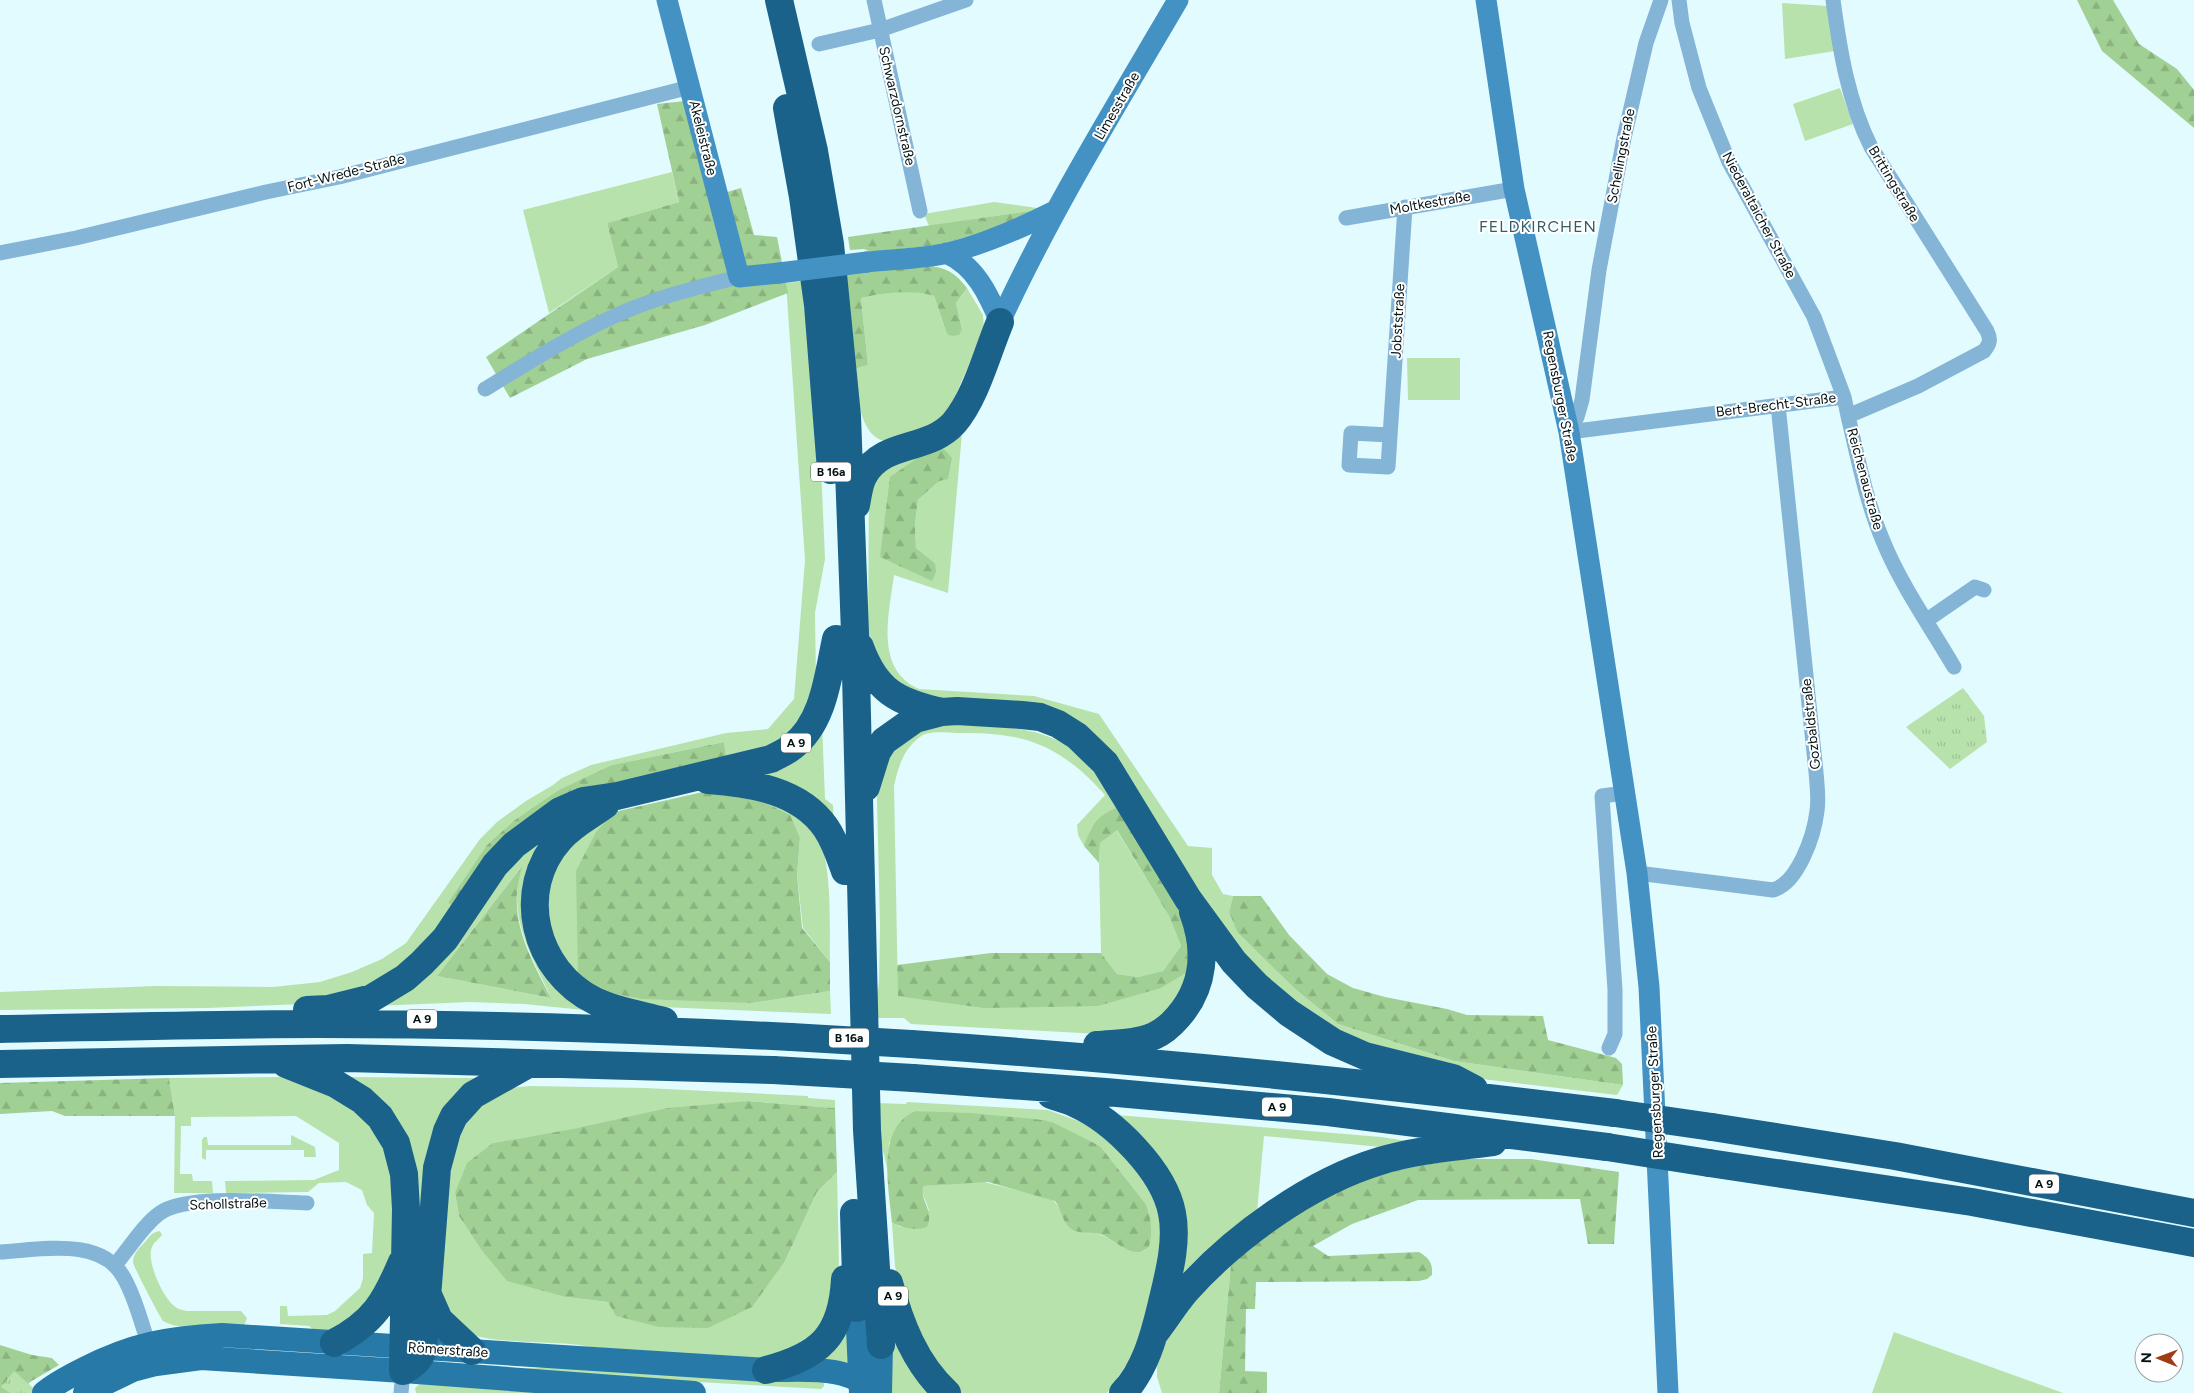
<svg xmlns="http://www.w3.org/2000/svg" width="2194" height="1393" font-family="Figtree,sans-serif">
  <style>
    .green { fill: #b8e2ac; fill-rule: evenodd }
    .forest { fill: url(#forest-firs) }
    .park { fill: url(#park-tufts) }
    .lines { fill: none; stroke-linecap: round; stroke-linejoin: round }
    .street { stroke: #84b4d6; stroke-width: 15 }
    .secondary { stroke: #4492c4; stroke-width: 21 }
    .primary { stroke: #2779a8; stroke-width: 24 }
    .highway { stroke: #1b628b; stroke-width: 28 }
    .secondary-bridge { stroke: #4492c4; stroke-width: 21 }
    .highway-bridge { stroke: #1b628b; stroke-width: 28 }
    .labels { text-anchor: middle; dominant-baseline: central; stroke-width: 4; stroke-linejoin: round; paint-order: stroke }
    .shield { fill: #fff; stroke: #4f5a5b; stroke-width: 1 }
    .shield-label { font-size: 12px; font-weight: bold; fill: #041315 }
    .street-label { font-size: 14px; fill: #041315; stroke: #fff }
    .quarter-label { font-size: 16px; letter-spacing: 1px; fill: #375d62; stroke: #fff }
  </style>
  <defs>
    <pattern id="forest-firs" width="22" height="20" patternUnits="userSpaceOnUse" patternTransform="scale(1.25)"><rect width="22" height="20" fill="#a1d094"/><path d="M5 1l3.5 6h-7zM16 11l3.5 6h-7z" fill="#89b27f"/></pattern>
    <pattern id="park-tufts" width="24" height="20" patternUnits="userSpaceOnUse" patternTransform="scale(1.25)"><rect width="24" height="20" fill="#b8e2ac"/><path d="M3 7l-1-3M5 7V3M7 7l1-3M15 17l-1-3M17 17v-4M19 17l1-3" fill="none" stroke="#9dc193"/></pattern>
  </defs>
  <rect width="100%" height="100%" fill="#e2fbff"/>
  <path class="green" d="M 1782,3 L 1828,6 L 1835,51 L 1785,59 Z
    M 1840,88 L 1853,124 L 1805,141 L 1793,104 Z
    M 672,172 L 679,202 L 607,223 L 618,267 L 549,313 L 523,210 Z
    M 994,202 L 1044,209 L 929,226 L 924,214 Z
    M 808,281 L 822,489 L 825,559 L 815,613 L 816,681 L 812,707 L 780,746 L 727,762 L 724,742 L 612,765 L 448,903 L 457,910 L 396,977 L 328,1003 L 207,1008 L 0,1010 L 0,992 L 156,986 L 273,987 L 320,982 L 352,972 L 382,959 L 406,943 L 480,839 L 497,822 L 526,801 L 553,785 L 562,778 L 591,765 L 726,733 L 768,729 L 794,699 L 805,560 L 786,283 Z
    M 967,288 L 983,315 L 984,329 L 948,413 C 937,423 924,427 910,433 C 905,436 898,440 892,441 C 859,445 857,390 854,369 L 868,365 L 861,298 C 883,293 912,288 934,296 L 947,334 L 962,329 L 956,303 Z
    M 1407,358 L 1460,358 L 1460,400 L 1408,400 Z
    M 962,433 L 948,593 L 894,575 C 889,614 874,669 919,689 L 1034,696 L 1099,714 L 1188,846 L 1212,848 L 1212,875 L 1223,894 L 1233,896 L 1229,912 L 1237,932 L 1295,989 L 1338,1024 L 1454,1061 L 1623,1085 L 1617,1095 L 1482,1079 L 1346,1042 L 1257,978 L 1085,732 L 906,697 L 871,652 L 868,631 L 869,485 L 876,473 L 929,450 L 880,557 L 935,563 L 916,548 L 915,524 L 918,500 L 939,481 L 942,447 Z
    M 822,722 L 825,799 L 833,805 L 834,831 L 746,772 Z
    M 955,723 C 1000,727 1051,725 1085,760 C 1099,774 1109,791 1121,806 L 1091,828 L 1084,846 L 1078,835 L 1077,825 L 1105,795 C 1059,744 1025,732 957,733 C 946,733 929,730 920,737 C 903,749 898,768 894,786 L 898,995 L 982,1008 L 1187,972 L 1192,975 L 1158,1024 L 1100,1034 L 911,1024 L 904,1018 L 873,1018 L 879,983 L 880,925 L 877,801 L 878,778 L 883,760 L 908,733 Z
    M 747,794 C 759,799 798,812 807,818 C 835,842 829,927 830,962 L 803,928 L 797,875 L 800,838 Z
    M 560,817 L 528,901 L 594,1011 L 524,1004 L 470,1002 L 374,1006 ZM 521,867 C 520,876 517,885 517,894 C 516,933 536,964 551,998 L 437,976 Z
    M 601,817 L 752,1003 L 830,991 L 831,1014 L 636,1006 L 579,984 L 542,920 L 555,856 Z
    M 1116,829 L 1169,916 L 1181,946 L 1163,971 L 1138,977 L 1117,974 L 1101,953 L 1099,863 L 1100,843 Z
    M 280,1077 L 303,1081 L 326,1089 L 380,1126 L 397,1177 L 391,1274 L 346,1328 L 316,1332 L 309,1326 L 280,1324 L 280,1306 L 287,1306 L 288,1316 L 327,1315 L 335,1311 L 360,1288 L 363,1278 L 363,1254 L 372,1253 L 374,1213 L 367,1205 L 362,1190 L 346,1182 L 319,1183 L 308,1192 L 226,1193 L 225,1181 L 314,1180 L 339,1170 L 339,1143 L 296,1116 L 191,1117 L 191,1126 L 181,1126 L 180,1174 L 192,1174 L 193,1181 L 212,1181 L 213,1193 L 174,1193 L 175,1116 L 169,1078 Z
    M 346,1077 L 474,1078 L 470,1082 L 421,1306 L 415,1193 Z
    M 530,1086 L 645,1088 L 808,1096 L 808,1098 L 835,1100 L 835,1108 L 748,1101 L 493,1143 L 455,1193 L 459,1216 L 480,1248 L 566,1297 L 608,1302 L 785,1261 L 817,1192 L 837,1172 L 839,1268 L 819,1335 L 766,1360 L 590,1347 C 558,1339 488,1346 465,1331 C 455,1324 446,1308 438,1298 L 445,1175 L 469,1109 L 508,1088 Z
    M 907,1102 L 1048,1110 L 1070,1118 L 1094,1127 L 1115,1140 L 1159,1198 L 1164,1258 L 1133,1355 L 1107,1393 L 956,1393 L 941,1379 L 899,1284 L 895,1266 L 892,1223 L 901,1227 L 929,1210 L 922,1192 L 924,1186 L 980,1181 L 1052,1199 L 1059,1207 L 1095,1233 C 1113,1237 1126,1256 1146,1250 L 1149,1213 L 1146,1204 L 1100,1146 L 1044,1120 L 916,1111 L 889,1143 L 888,1172 L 878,1130 L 876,1103 L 906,1104 Z
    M 1105,1114 L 1381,1137 L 1433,1145 L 1381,1147 L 1264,1136 L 1256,1223 L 1170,1300 L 1180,1232 Z
    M 291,1135 L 315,1147 L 316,1157 L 304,1157 L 304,1150 L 206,1150 L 206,1160 L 202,1158 L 202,1140 L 204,1137 L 207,1137 L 208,1145 L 291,1145 Z
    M 160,1231 L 162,1235 C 159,1239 154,1242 152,1247 C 146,1261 162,1295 173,1305 C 177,1309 182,1310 187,1311 L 241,1311 L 247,1318 L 244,1326 C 223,1326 181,1332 163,1321 C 159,1315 133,1266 133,1262 C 133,1254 139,1248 145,1242 C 149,1237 152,1232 160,1231 Z
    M 1231,1264 L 1219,1393 L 1162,1393 L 1157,1377 L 1157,1365 L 1172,1325 Z
    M 847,1319 L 850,1364 L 810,1361 Z
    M 891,1321 L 936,1393 L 891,1393 Z
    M 1894,1332 L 2063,1393 L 1872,1393 Z
    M 555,1367 L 824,1379 L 824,1386 L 821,1389 L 646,1379 L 515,1369 Z
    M 420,1384 L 593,1393 L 416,1393 L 415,1388 Z"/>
  <path class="forest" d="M 2077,0 L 2113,0 L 2139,44 L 2177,69 L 2194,90 L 2194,128 L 2102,51 Z
    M 685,101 L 710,197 L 741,188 L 754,235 L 777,237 L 788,293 L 705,325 L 587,359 L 510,398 L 486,357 L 618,267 L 607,223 L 679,202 L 657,104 Z
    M 1044,209 L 999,228 L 938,245 L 871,252 L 864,249 L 850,250 L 848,237 Z
    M 919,264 C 943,268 952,268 967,288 L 956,303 L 962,329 L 959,335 L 952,336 L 947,334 L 934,296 C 912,289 883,293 861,298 L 868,365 L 854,369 L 845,273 Z
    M 942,447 L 952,458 L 948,479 L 939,481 L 918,500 L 915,524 L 916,548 L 935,563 L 936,572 L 932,581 L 880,557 L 890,477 L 929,450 Z
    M 724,742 L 727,762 L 589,791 L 457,910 L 448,903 L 487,845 L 515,820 L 559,790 L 612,765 Z
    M 703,792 L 747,794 L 790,815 L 800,838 L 797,875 L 802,928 L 830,962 L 830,991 L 752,1003 L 642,999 L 606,992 L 578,975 L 576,871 L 596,832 L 614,812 Z
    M 1121,806 L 1179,902 L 1193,934 L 1187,972 L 1161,988 L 1098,1006 L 982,1008 L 898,996 L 897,965 L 991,953 L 1101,953 L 1117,974 L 1138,977 L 1163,971 L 1181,946 L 1169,916 L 1117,830 L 1100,843 L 1099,863 L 1084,846 C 1092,823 1098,815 1121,806 Z
    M 522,866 C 520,875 518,884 517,893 C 514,931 535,966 551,998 L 437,976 Z
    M 1233,896 L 1261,896 L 1289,935 L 1327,974 L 1353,988 L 1385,997 L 1447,1009 L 1467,1015 L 1543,1016 L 1548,1040 L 1616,1058 L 1622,1064 L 1623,1085 L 1454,1061 L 1338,1024 L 1295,989 L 1237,932 L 1229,912 Z
    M 169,1078 L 175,1116 L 65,1116 L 52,1111 L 0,1114 L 0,1083 Z
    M 748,1101 L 835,1108 L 837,1172 L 817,1192 L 785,1261 L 752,1307 L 708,1328 L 659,1327 L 616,1316 L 608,1302 L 566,1297 L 507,1281 L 480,1248 L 459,1216 L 455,1193 L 467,1163 L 493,1143 L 573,1129 L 668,1108 Z
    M 916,1111 L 970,1113 L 1044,1120 L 1054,1123 L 1100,1146 L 1146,1204 C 1151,1217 1153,1233 1149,1246 C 1136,1263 1114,1239 1100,1234 C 1090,1231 1079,1235 1070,1228 C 1061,1220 1062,1209 1055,1201 L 988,1182 L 924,1186 C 918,1199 935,1210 927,1227 C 914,1231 904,1228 892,1223 C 889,1189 875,1127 916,1111 Z
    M 1464,1159 L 1531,1159 L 1619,1172 L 1614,1244 L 1588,1244 L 1580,1199 L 1418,1200 L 1352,1224 L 1313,1246 L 1328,1256 L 1419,1252 C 1429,1258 1433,1263 1432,1275 L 1427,1279 L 1419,1281 L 1256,1282 L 1255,1309 L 1246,1309 L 1245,1371 L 1267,1372 L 1267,1393 L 1219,1393 L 1231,1264 C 1257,1242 1283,1217 1313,1201 C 1360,1175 1412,1166 1464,1159 Z
    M 0,1345 L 32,1355 L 52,1358 L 59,1365 L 30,1382 L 21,1393 L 0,1393 Z"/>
  <path class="park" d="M 1963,688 L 1984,716 L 1987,742 L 1950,769 L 1906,727 Z
    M 14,1371 L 39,1393 L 10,1393 L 1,1387 Z"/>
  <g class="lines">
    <path class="street" d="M 874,0 L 920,211
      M 1679,0 L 1682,23 L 1699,88 L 1729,162 L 1814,317 L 1844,397
      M 819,44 L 880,30 L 966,0
      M 1346,218 L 1514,189
      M 0,253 L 76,238 L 266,192 L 339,177 L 690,87
      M 485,389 C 529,362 572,335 619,314 C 657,297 699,287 739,277
      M 1848,416 C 1858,458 1866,501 1883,541 C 1901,585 1930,626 1954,667
      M 1569,432 L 1844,397 L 1848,416 L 1918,386 L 1984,351 C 1990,344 1991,339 1987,331 L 1871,147 C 1848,101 1840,51 1833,0
      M 1569,432 L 1577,417 L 1582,400 L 1599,270 L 1624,138 L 1646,43 L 1661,0
      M 1390,435 L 1351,433 L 1349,465 L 1388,467 L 1405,207
      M 1927,620 L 1975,587 L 1984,590
      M 1637,873 L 1773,890 C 1798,883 1814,836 1817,811 C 1819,798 1817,785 1816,772 L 1778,405
      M 1609,1048 L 1615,1034 L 1615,990 L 1602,796 L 1624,793
      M 0,1252 C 39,1250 102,1236 124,1278 C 137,1301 142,1327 151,1351
      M 115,1265 C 128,1250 144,1224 160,1213 C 187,1194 272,1202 307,1203
      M 401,1393 L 403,1371"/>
    <path class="secondary" d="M 667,0 L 739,277 L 779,273
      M 1486,0 L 1514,189 L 1569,432 L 1637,873 L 1649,987 L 1668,1393
      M 946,253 C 975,266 988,293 1000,322
      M 867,262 C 893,259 922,259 948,253 C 985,244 1021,228 1055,211
      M 1000,322 C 1051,211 1116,106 1178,0"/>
    <path class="primary" d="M 857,1308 L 861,1393
      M 44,1393 C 56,1383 70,1376 84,1369 C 133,1344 168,1338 222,1335 L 766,1370 C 799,1371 851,1363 873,1393
      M 85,1393 L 133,1370 L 156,1364 L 201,1358 L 403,1371 L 694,1393
      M 880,1393 L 881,1345"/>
    <path class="highway" d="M 779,0 L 814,151 L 830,244 L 847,416 L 855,633 L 867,1130 L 881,1345
      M 787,108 L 803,197 L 818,305 L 831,470
      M 856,505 C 858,495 859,483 864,475 C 884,440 928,452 954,423 C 976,397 987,353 1000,322
      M 860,647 C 876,691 897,702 942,712
      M 708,780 C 750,783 800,790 826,828 C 835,841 840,857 845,871
      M 866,787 L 877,752 L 884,741 L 915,719 L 942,712 L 957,711 L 1022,715 L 1040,717 L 1058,724 L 1077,736 L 1105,763 L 1188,899 L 1234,962 L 1257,986 L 1289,1013 L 1333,1042 L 1365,1056 L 1453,1078 L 1474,1089
      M 605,805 C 590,816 573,824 560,839 C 514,890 534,971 595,1001 C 616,1011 642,1015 664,1021
      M 307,1010 L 328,1009 L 372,998 L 405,978 L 422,963 L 445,939 L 495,865 L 514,845 L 560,811 L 583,801 L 617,796 L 771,759 C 778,755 786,752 792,747 C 824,723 828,676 836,639
      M 0,1029 C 106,1027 212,1024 318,1024 C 476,1024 634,1029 791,1037
      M 911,1044 C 1146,1060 1381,1084 1615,1113
      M 1097,1045 C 1115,1043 1136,1044 1154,1036 C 1163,1032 1172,1024 1178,1017 C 1205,986 1207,949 1193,912
      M 0,1064 L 347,1058 L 773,1070
      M 286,1064 L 336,1084 L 362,1100 L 380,1117 L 396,1143 L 404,1174 L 406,1209 L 403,1371
      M 913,1078 L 1106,1092 L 1328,1112 L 1607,1147
      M 1051,1095 C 1059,1098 1068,1100 1076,1104 C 1114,1121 1164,1171 1172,1213 C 1178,1243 1168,1277 1161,1307 C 1154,1336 1145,1370 1123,1393
      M 1712,1127 L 1895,1156 L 2194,1213
      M 1709,1163 L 1972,1202 L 2194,1243
      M 854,1213 L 857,1308
      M 889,1283 C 900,1323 915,1364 947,1393
      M 428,1295 L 439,1320 L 472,1351
      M 1154,1334 C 1165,1320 1174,1305 1186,1291 C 1234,1237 1310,1182 1380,1161 C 1416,1150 1455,1147 1493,1142
      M 334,1343 C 374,1322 385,1302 402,1262
      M 766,1370 C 820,1356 842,1336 845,1279
      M 403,1371 C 413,1365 420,1360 423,1349 L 437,1168 L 447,1131 L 454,1116 L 473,1095 L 530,1063"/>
    <path class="secondary-bridge" d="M 779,273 L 867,262"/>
    <path class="highway-bridge" d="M 791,1037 L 911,1044
      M 773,1070 L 913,1078
      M 1615,1113 L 1712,1127
      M 1607,1147 L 1709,1163"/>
  </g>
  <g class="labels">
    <g class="shield">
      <rect x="811" y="462.5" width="40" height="19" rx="4"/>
      <rect x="781" y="733.5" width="30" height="19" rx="4"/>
      <rect x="407" y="1009.5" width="30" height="19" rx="4"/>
      <rect x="829" y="1028.5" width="40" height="19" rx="4"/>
      <rect x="1262" y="1097.5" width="30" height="19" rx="4"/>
      <rect x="2029" y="1174.5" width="30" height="19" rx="4"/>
      <rect x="878" y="1286.5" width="30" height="19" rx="4"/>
    </g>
    <g class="shield-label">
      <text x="831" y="472">B 16a</text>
      <text x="796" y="743">A 9</text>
      <text x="422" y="1019">A 9</text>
      <text x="849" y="1038">B 16a</text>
      <text x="1277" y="1107">A 9</text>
      <text x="2044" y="1184">A 9</text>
      <text x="893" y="1296">A 9</text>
    </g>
    <g class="street-label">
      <text transform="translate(897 106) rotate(77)">Schwarzdornstraße</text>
      <text transform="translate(1117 106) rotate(-60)">Limesstraße</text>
      <text transform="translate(703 138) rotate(76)">Akeleistraße</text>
      <text transform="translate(1621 156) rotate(-79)">Schellingstraße</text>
      <text transform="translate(346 173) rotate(-14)">Fort-Wrede-Straße</text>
      <text transform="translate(1894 184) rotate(59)">Brittingstraße</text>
      <text transform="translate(1430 203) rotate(-10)">Moltkestraße</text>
      <text transform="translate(1759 215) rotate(62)">Niederaltaicher Straße</text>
      <text transform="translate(1398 321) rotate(-87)">Jobststraße</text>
      <text transform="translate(1560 396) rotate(79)">Regensburger Straße</text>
      <text transform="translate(1776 405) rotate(-7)">Bert-Brecht-Straße</text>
      <text transform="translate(1865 479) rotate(75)">Reichenaustraße</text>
      <text transform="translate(1811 724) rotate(-96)">Gozbaldstraße</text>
      <text transform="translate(1655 1092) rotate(-93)">Regensburger Straße</text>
      <text transform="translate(228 1204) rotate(-2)">Schollstraße</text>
      <text transform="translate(448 1350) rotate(4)">Römerstraße</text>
    </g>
    <g class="quarter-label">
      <text x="1538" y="226">FELDKIRCHEN</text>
    </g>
  </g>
  <g transform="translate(2159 1358) rotate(271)"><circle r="24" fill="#ffffff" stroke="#9ba1a1"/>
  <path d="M0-4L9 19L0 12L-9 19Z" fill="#a13b14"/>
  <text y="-8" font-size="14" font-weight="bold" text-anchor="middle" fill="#041315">N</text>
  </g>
</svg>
